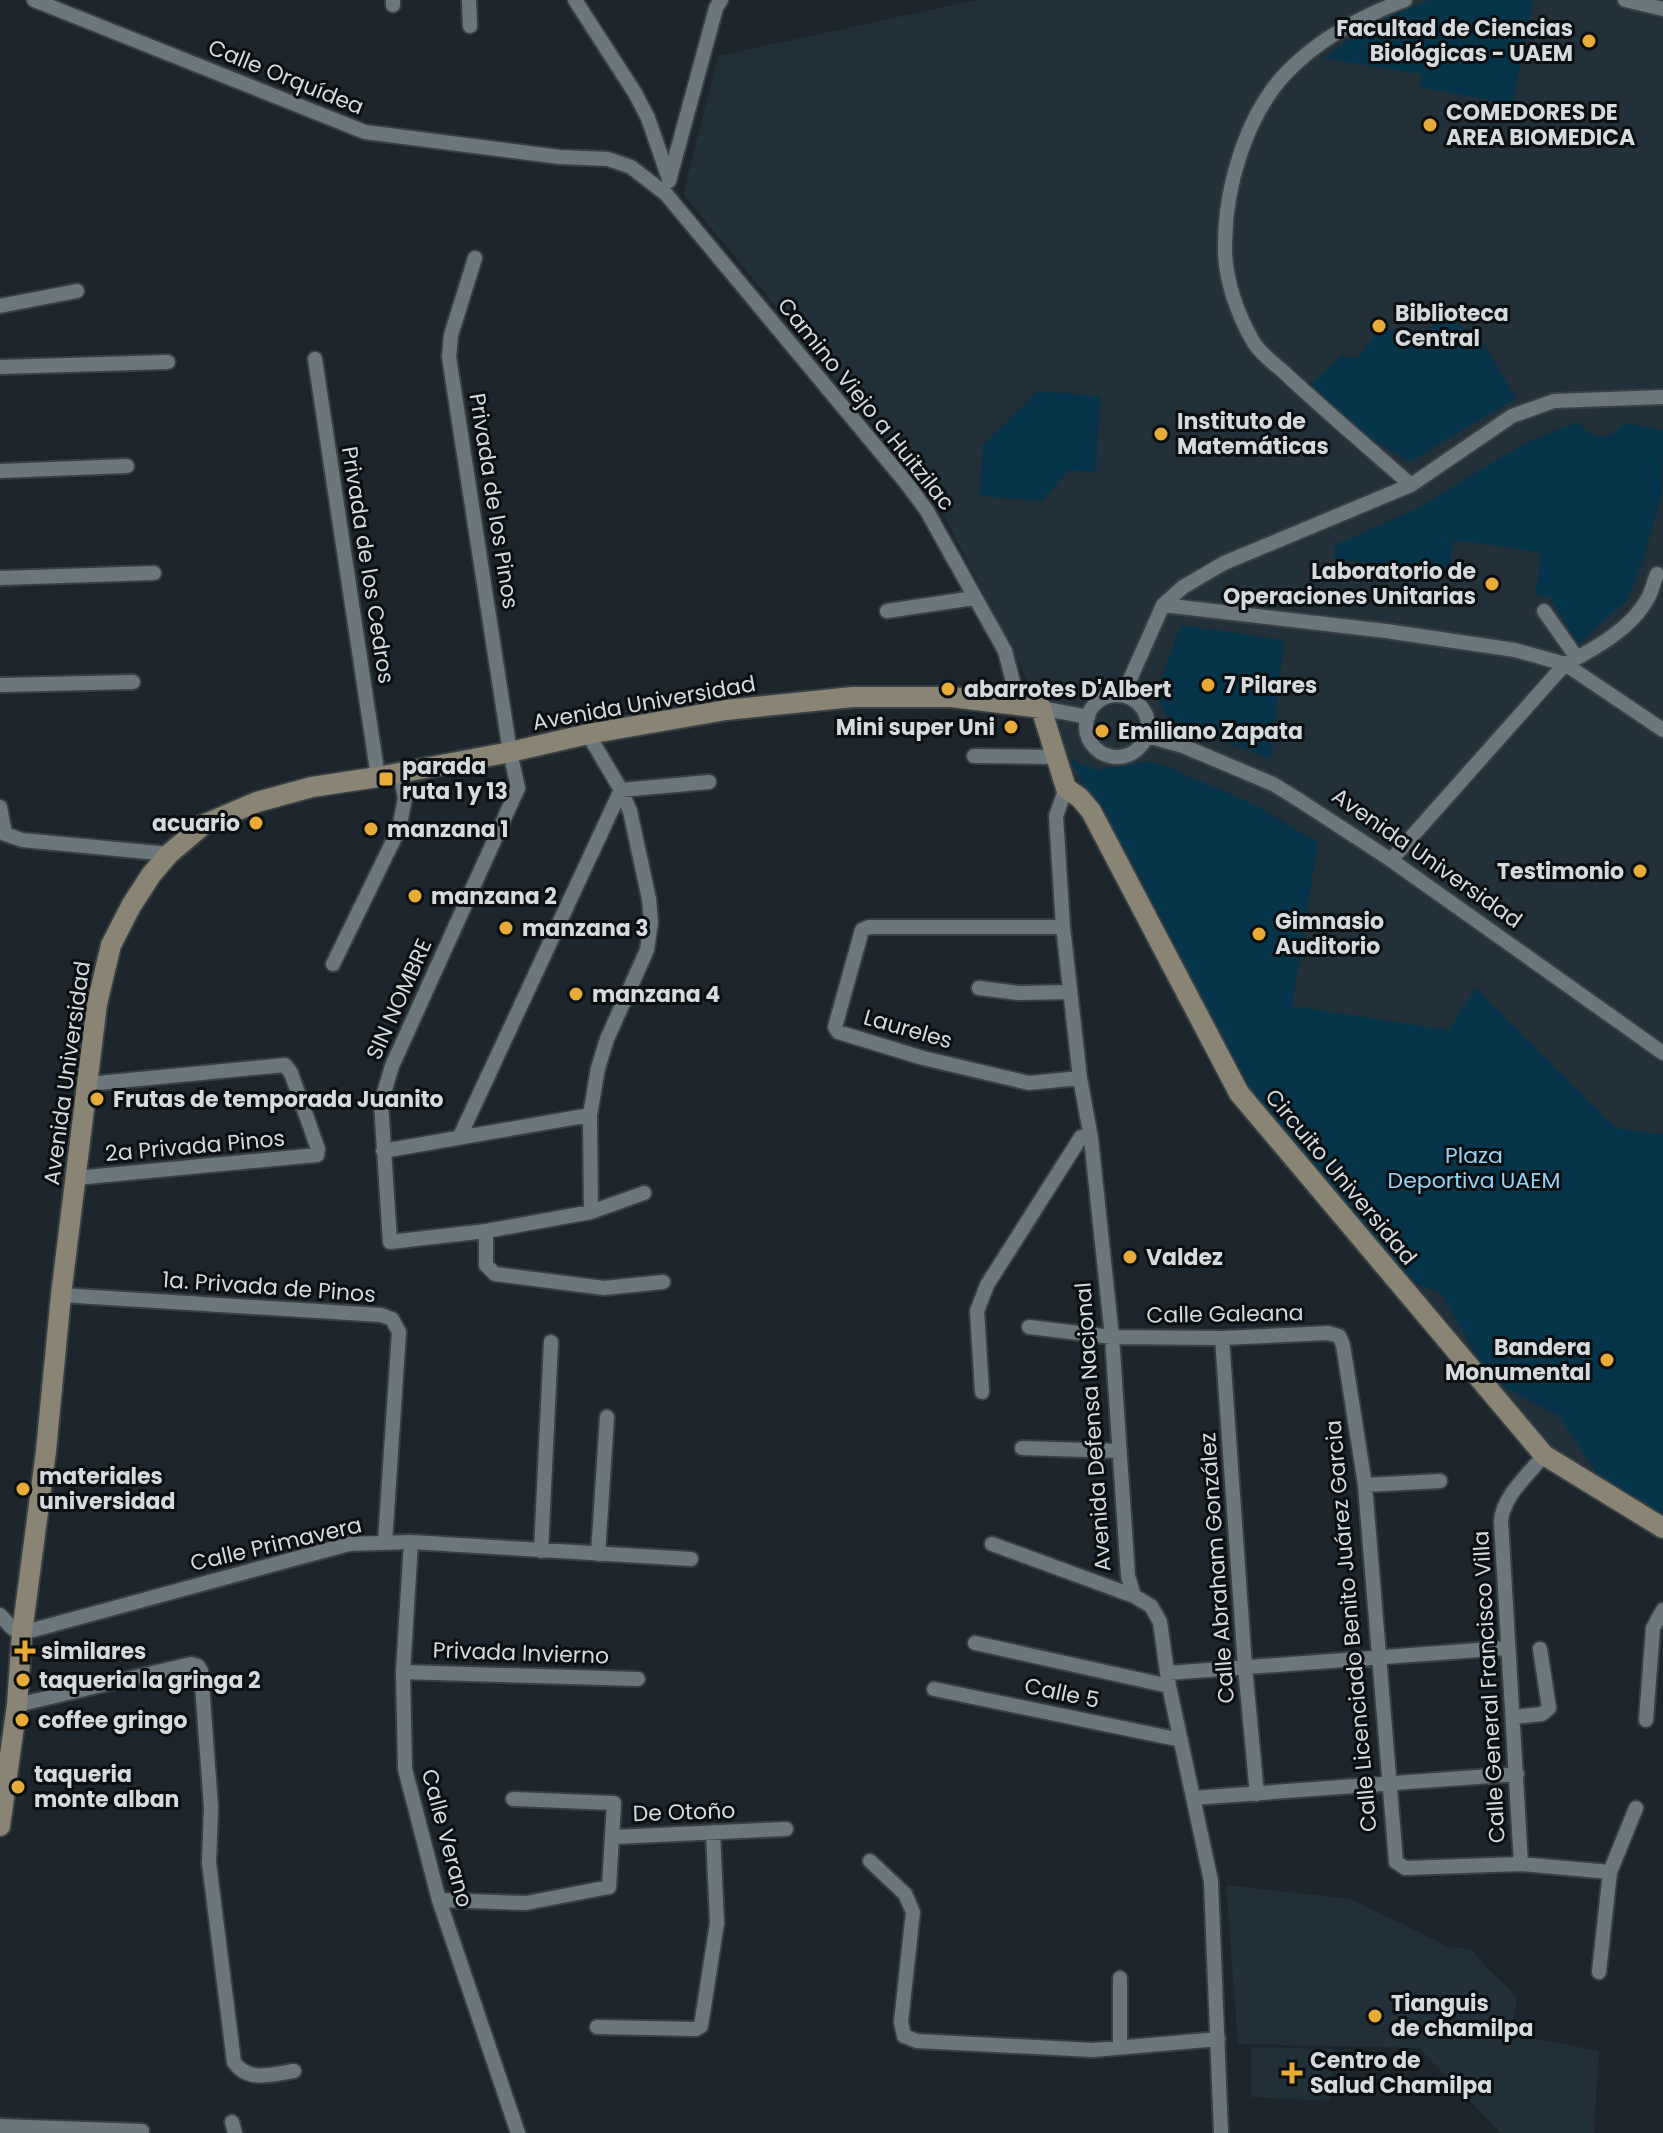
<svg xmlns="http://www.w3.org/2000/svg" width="1663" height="2133" font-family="Poppins,sans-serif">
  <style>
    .built { fill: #213039 }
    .green { fill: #06354b }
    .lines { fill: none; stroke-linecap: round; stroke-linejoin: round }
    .street-casing { stroke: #384044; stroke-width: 18 }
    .secondary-casing { stroke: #384044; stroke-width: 24 }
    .street { stroke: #6b767d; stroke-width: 14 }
    .secondary { stroke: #898473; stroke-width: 20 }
    .poi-dot { fill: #e8ab37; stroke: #0b0f11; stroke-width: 3 }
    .labels { text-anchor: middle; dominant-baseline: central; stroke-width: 6; stroke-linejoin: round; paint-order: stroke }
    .poi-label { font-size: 22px; font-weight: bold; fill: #d4dade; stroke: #0b0f11; text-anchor: start }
    .street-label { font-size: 22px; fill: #d4dade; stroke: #0b0f11 }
    .park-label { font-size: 22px; fill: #94d2f6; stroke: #0b0f11 }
  </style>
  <rect width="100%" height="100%" fill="#1d262c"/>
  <path class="built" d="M 976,0 L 1663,0 L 1663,1522 L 1551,1456 L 1250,1101 L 1081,786 L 937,502 L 683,194 L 718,56 Z
    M 1226,1885 L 1351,1899 L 1449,1947 L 1472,1949 L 1483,1964 L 1517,1997 L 1511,2034 L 1599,2051 L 1594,2133 L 1501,2133 L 1419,2048 L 1238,2044 Z
    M 1251,2047 L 1335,2049 L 1330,2101 L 1251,2097 Z"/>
  <path class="green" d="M 1430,0 L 1533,0 L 1513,104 L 1419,87 L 1422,74 L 1323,58 L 1376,21 Z
    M 1442,313 L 1482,341 L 1516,398 L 1410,462 L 1347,425 L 1307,387 L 1342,356 L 1358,358 L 1378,330 L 1430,330 Z
    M 1038,391 L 1100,396 L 1096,472 L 1069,470 L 1042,501 L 980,496 L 983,445 Z
    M 1577,422 L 1594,437 L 1611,435 L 1625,423 L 1663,430 L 1662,494 L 1644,558 L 1628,599 L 1578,645 L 1549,597 L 1536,595 L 1541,552 L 1454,540 L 1448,573 L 1334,558 L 1335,545 L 1420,507 L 1523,444 Z
    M 1181,625 L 1284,640 L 1271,759 L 1182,725 L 1166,714 L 1159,702 L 1158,689 Z
    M 1070,759 L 1099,770 L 1149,761 L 1170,768 L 1258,806 L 1318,843 L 1292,1006 L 1449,1030 L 1476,988 L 1616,1128 L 1663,1134 L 1663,1520 L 1603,1483 L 1559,1416 L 1507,1389 L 1480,1361 L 1441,1293 L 1397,1276 L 1258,1101 L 1199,1010 Z"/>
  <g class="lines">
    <g class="street-casing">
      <path id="street" d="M 34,0 L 365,132 L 560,157 L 608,159 L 631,167 L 666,194 L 908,485 L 927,511 L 1005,651 L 1019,705
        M 393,0 L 393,5
        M 469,0 L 470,26
        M 575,0 L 635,93 L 648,118 L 669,179
        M 1405,0 C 1362,16 1320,38 1287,72 C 1246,115 1225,187 1225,245 C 1224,278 1238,316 1254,343 C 1262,356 1278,366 1289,377 C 1329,414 1370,449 1411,485
        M 1625,0 L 1663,9
        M 669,181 L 716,8 L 721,0
        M 475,258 L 451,335 L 449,357 L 510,752 L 518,788 L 392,1066 L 381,1103 L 390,1242 L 486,1231 L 591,1212 L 644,1193
        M 0,306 L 77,291
        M 315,359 L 378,777
        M 0,367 L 168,362
        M 0,471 L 127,466
        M 0,578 L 154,573
        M 1163,605 L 1386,631 L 1515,650 L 1565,664 L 1663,730
        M 887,611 L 974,598
        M 1544,611 L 1577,658
        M 0,685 L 133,682
        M 1123,695 L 1163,605 L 1183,587 L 1224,563 L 1411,485 L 1512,416 L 1554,401 L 1663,397
        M1086 726a31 31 0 1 1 62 0a31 31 0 1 1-62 0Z
        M 1041,708 L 1088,717
        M 588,734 L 621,790 L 630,811 L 649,899 L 651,922 L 647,950 L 607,1039 L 598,1068 L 590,1115 L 591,1212
        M 1147,736 L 1183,746 L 1273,784 L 1299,800 L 1391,860 L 1663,1053
        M 974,756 L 1055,757
        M 1066,788 L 1056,816 L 1063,927 L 1080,1078 L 1091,1138 L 1112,1337 L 1128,1576 L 1134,1596 L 1151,1606 L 1160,1622 L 1169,1686 L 1211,1881 L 1221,2133
        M 0,807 L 5,834 L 22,840 L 169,854
        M 1391,860 L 1565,664 C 1595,649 1632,628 1648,598 C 1652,591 1654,581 1657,574
        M 1063,927 L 869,927 L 862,930 L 835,1027 L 838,1032 L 923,1058 L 1029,1083 L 1080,1078
        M 333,964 L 399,829 L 405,798 L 400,773
        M 979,988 L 1019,993 L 1070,992
        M 460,1136 L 621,790 L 709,782
        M 383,1151 L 590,1115
        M 76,1178 L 317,1155 L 318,1149 L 291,1073 L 285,1065 L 88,1084
        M 486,1231 L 486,1265 L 495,1274 L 604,1288 L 663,1282
        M 61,1295 L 381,1315 L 392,1319 L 399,1332 L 385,1542
        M 1029,1327 L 1112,1337 L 1222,1338 L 1328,1333 L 1339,1336 L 1343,1345 L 1365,1485 L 1396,1862 L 1405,1868 L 1521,1864 L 1610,1872
        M 1222,1338 L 1245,1667 L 1257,1794
        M 982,1392 L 977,1311 L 987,1285 L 1081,1137
        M 1022,1448 L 1120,1451
        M 1365,1485 L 1440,1481
        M 411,1542 L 403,1672 L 405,1769 L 439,1900 L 518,2133
        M 992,1544 L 1134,1596
        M 541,1551 L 551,1342
        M 598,1554 L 607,1417
        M 0,1615 L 12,1628 L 22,1633 L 349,1544 L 411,1542 L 691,1559
        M 975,1643 L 1169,1686
        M 403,1672 L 638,1679
        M 1168,1673 L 1506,1648
        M 934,1689 L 1181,1740
        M 17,1705 L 191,1664 L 198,1666 L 201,1671 L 211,1807 L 209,1863 L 234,2062 C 248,2083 272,2074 294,2071
        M 1513,1717 L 1542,1714 L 1549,1708 L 1540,1649
        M 1646,1720 L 1653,1628 L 1663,1610
        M 1193,1798 L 1517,1774
        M 614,1837 L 786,1829
        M 870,1861 L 905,1894 L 913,1912 L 901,2022 L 904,2036 L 917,2041 L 1093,2050 L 1218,2039
        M 1521,1864 L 1501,1521 C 1503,1496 1529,1474 1544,1455
        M 439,1900 L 526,1903 L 609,1887 L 614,1803 L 513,1799
        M 1599,1972 L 1610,1872 L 1636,1808
        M 597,2027 L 696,2029 L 701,2026 L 717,1923 L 713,1832
        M 1120,2047 L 1120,1978
        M 232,2122 L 235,2133
        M 0,2126 L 142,2131"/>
    </g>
    <g class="secondary-casing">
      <path id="secondary" d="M 0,1826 L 17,1705 L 22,1633 L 46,1451 L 61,1295 L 97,1004 L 111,945 L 131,906 L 151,875 L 169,854 L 203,825 L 257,802 L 312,787 L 378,777 L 510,752 L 588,734 L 726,710 L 853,697 L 951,697 L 1041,708 L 1066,788 L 1080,798 L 1091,811 L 1239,1093 L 1544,1455 L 1663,1528"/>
    </g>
    <use href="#street" class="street"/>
    <use href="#secondary" class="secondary"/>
  </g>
  <g class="poi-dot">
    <circle cx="1589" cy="41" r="8"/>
    <circle cx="1430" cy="125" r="8"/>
    <circle cx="1379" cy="326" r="8"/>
    <circle cx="1161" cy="434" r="8"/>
    <circle cx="1492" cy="584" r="8"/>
    <circle cx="1208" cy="685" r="8"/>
    <circle cx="948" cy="689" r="8"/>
    <circle cx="1011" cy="727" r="8"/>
    <circle cx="1102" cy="731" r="8"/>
    <rect x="378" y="771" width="16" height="16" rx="4"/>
    <circle cx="256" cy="823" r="8"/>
    <circle cx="371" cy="829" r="8"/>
    <circle cx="1640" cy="871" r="8"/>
    <circle cx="415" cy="896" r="8"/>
    <circle cx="506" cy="928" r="8"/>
    <circle cx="1259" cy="934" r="8"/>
    <circle cx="576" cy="994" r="8"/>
    <circle cx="97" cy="1099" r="8"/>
    <circle cx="1130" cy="1257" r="8"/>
    <circle cx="1607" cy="1360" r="8"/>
    <circle cx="23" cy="1489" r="8"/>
    <path d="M21 1639h8v8h8v8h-8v8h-8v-8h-8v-8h8z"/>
    <circle cx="23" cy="1680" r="8"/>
    <circle cx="22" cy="1720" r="8"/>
    <circle cx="18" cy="1787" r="8"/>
    <circle cx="1375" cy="2016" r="8"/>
    <path d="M1288 2061h8v8h8v8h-8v8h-8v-8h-8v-8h8z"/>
  </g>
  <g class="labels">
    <g class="poi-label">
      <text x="1573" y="28" text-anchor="end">Facultad de Ciencias<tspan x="1573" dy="25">Biológicas - UAEM</tspan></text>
      <text x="1446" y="112">COMEDORES DE<tspan x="1446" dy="25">AREA BIOMEDICA</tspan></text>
      <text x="1395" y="313">Biblioteca<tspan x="1395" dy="25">Central</tspan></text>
      <text x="1177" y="421">Instituto de<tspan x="1177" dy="25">Matemáticas</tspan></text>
      <text x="1476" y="571" text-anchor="end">Laboratorio de<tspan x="1476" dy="25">Operaciones Unitarias</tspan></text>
      <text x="1224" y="685">7 Pilares</text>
      <text x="964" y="689">abarrotes D'Albert</text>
      <text x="995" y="727" text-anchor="end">Mini super Uni</text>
      <text x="1118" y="731">Emiliano Zapata</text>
      <text x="402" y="766">parada<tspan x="402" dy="25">ruta 1 y 13</tspan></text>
      <text x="240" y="823" text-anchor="end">acuario</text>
      <text x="387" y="829">manzana 1</text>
      <text x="1624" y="871" text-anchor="end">Testimonio</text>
      <text x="431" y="896">manzana 2</text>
      <text x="1275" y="921">Gimnasio<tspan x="1275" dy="25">Auditorio</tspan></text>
      <text x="522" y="928">manzana 3</text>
      <text x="592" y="994">manzana 4</text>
      <text x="113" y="1099">Frutas de temporada Juanito</text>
      <text x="1146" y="1257">Valdez</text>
      <text x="1591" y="1347" text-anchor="end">Bandera<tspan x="1591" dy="25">Monumental</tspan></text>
      <text x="39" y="1476">materiales<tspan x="39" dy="25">universidad</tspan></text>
      <text x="41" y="1651">similares</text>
      <text x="39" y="1680">taqueria la gringa 2</text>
      <text x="38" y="1720">coffee gringo</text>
      <text x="34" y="1774">taqueria<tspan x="34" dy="25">monte alban</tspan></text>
      <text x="1391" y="2003">Tianguis<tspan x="1391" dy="25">de chamilpa</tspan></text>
      <text x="1310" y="2060">Centro de<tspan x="1310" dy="25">Salud Chamilpa</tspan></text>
    </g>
    <g class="street-label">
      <text transform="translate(286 77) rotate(22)">Calle Orquídea</text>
      <text transform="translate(866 404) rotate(51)">Camino Viejo a Huitzilac</text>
      <text transform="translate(494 501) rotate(81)">Privada de los Pinos</text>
      <text transform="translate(368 565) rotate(81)">Privada de los Cedros</text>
      <text transform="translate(644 703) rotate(-10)">Avenida Universidad</text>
      <text transform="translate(1427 858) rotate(35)">Avenida Universidad</text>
      <text transform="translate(399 999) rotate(-66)">SIN NOMBRE</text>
      <text transform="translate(908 1029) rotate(16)">Laureles</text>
      <text transform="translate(67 1073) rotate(-82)">Avenida Universidad</text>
      <text transform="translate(195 1146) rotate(-5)">2a Privada Pinos</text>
      <text transform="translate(1341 1177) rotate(50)">Circuito Universidad</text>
      <text transform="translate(269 1287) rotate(4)">1a. Privada de Pinos</text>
      <text transform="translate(1225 1314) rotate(-1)">Calle Galeana</text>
      <text transform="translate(1093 1427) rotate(-94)">Avenida Defensa Nacional</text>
      <text transform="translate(276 1544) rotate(-13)">Calle Primavera</text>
      <text transform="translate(1217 1568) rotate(-94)">Calle Abraham González</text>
      <text transform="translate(1351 1626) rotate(-95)">Calle Licenciado Benito Juárez Garcia</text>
      <text transform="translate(521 1653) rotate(2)">Privada Invierno</text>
      <text transform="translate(1489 1687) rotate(-93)">Calle General Francisco Villa</text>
      <text transform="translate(1062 1693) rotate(12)">Calle 5</text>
      <text transform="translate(684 1812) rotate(-2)">De Otoño</text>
      <text transform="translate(447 1838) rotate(75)">Calle Verano</text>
    </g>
    <g class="park-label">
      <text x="1474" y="1155">Plaza<tspan x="1474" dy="25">Deportiva UAEM</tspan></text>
    </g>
  </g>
</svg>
